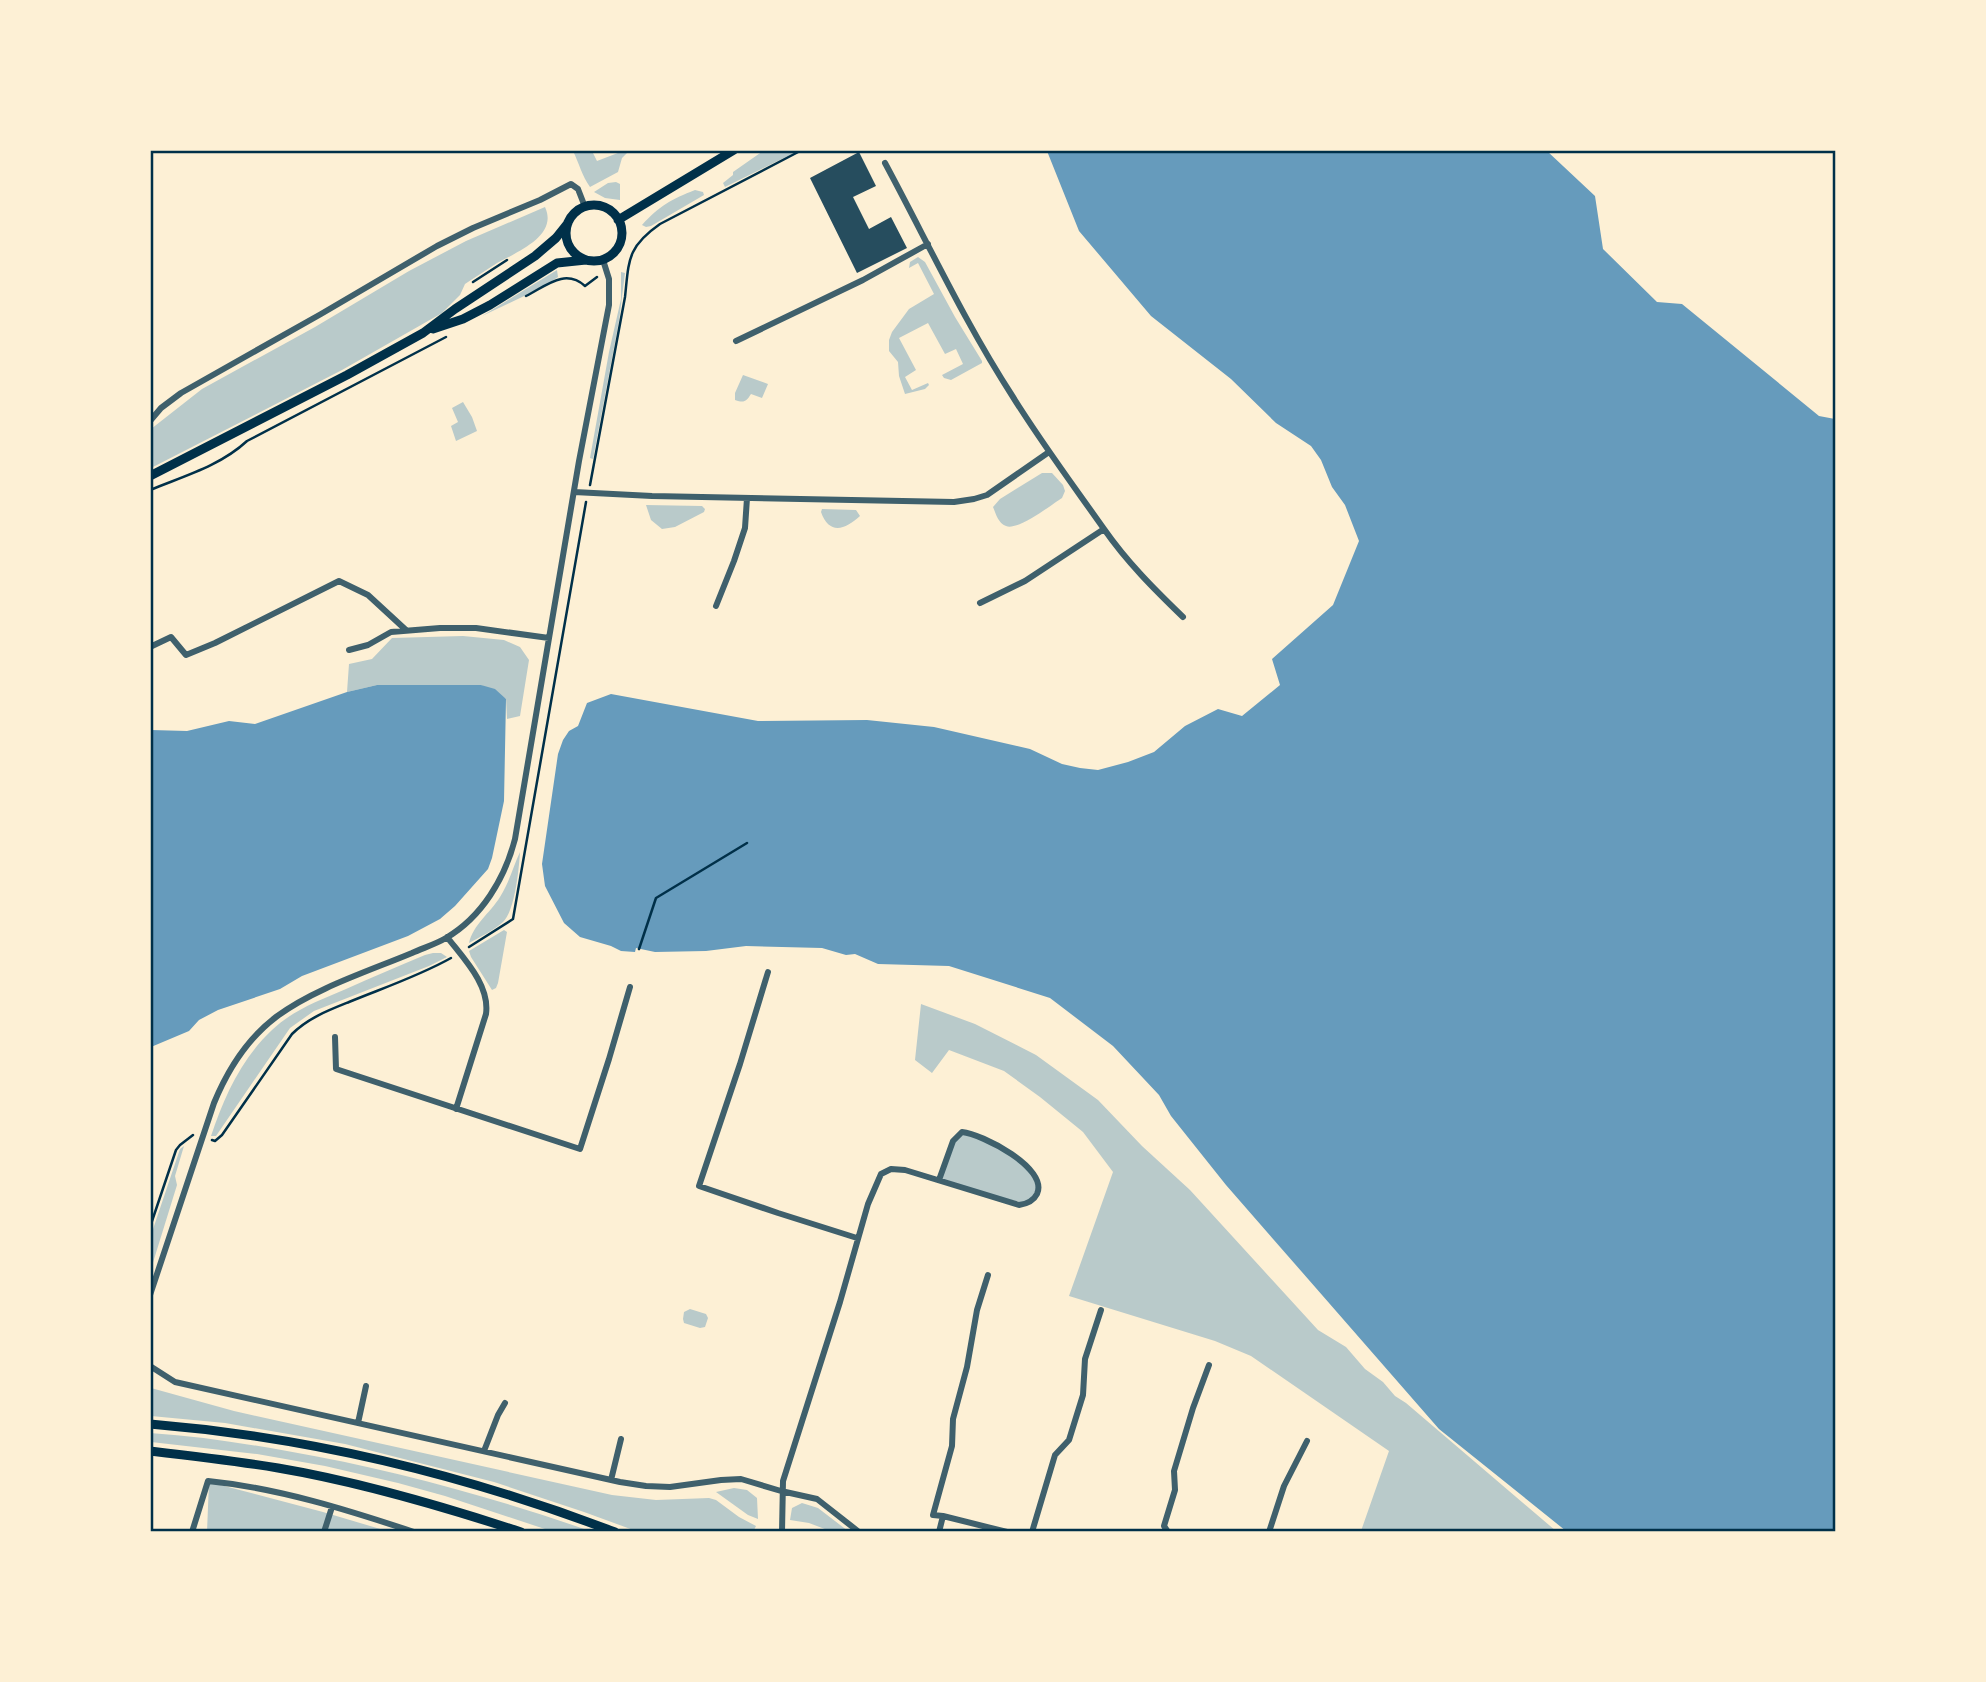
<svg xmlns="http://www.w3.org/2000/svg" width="1986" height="1682" font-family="Commissioner,sans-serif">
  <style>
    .green { fill: #b9caca }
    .water { fill: #669bbc }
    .building { fill: #264d5e }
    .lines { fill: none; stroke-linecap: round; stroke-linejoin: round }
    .path { stroke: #003049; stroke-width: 2.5 }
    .minor { stroke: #3f606c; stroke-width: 6 }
    .secondary { stroke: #003049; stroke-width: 9 }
    .neatline { fill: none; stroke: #003049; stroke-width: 2.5 }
  </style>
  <rect width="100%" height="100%" fill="#fdf0d5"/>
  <path class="green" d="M 573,151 L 592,151 L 597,161 L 623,151 L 629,151 L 622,158 L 618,172 L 590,187 C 582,176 579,163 573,151 Z
    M 763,151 L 798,151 L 725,187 L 723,183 L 733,175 L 733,172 Z
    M 616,182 L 620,184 L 620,200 L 605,198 L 594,192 L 608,183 Z
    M 695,190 L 703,192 L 704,195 L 651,226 L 646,227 L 642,225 C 659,206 672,199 695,190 Z
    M 545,207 C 559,237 514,253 494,265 C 485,271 475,277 465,284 L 460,295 L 442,313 L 342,370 L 151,468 L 151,429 L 202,389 L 315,327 L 409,271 L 466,241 Z
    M 918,257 L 925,262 L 955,317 L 982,361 L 982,363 L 951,380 L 944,378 L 942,375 L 963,364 L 956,349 L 945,354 L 928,323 L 899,338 L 916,370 L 905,377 L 912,390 L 928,383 L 929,385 L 925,389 L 905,394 L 899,376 L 898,362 L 889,351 L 889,340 L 892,332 L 909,309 L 934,294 L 918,263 L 909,268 L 910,262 Z
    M 557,270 L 558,277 L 543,287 L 482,316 Z
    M 621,272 L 625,273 L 619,321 L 593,459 L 590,458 L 609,352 L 621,299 Z
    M 743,375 L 768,384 L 762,398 L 751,394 C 746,402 744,403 735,400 L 735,393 Z
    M 463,402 L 472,417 L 477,431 L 456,441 L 451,426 L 458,422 L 452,408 Z
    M 1042,473 L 1052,473 L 1063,485 L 1065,491 L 1062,498 C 1051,505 1018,531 1006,526 C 998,523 996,514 993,507 L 1000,499 Z
    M 646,505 L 702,506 L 705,509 L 704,512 L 675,527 L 662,529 L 651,520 Z
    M 822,509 L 856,510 L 860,516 C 845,530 829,535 821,512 Z
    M 463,636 L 504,640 L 520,647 L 529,660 L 520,716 L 507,719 L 506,699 L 481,685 L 377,685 L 347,692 L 349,664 L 372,659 L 392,638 Z
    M 520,852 C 519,869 515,911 503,922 C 493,931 480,937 469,943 C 473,925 490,913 500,897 C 509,883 513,867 520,852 Z
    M 504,930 L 507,932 L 498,983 L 496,988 L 492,990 L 471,957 L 469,951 Z
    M 433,953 L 441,953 L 447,957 L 429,966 L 314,1011 L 290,1028 L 216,1136 L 211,1136 C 224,1097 241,1059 272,1030 C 293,1010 320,1000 346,989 C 372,977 399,966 425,955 Z
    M 921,1004 L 975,1024 L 1036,1055 L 1098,1100 L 1142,1146 L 1190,1190 L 1318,1330 L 1346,1347 L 1365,1369 L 1383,1382 L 1395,1396 L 1406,1403 L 1556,1531 L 1361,1531 L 1389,1451 L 1251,1356 L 1215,1341 L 1069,1296 L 1113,1172 L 1083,1132 L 1040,1097 L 1004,1071 L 949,1050 L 932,1073 L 915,1060 Z
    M 963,1134 C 990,1141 1018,1156 1036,1176 L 1037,1194 L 1027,1204 L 939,1181 L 953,1141 Z
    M 184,1146 L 175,1176 L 177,1185 L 151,1269 L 151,1235 L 180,1149 Z
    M 690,1309 L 706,1314 L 708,1318 L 705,1327 L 700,1328 L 684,1323 L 683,1319 L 684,1312 Z
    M 151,1388 L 234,1411 L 612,1495 L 656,1500 L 709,1498 L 716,1500 L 739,1517 L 756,1526 L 753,1532 L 636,1531 L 584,1512 L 494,1482 L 345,1444 L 225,1423 L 151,1416 Z
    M 150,1433 C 197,1436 242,1443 287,1451 C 391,1469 492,1497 590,1531 L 551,1531 L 445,1496 L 398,1483 L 325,1466 L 257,1454 L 151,1442 Z
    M 209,1482 L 323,1512 L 387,1531 L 207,1532 Z
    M 734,1488 L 747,1490 L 757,1498 L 758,1519 L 748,1515 L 716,1492 Z
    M 802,1503 L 818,1508 L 848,1531 L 830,1531 L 809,1523 L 790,1520 L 792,1508 Z"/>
  <path class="water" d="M 1047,151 L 1547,151 L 1595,196 L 1603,249 L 1657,302 L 1682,304 L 1819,416 L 1835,419 L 1835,1531 L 1566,1531 L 1439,1429 L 1226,1185 L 1171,1116 L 1159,1095 L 1113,1046 L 1050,998 L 949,966 L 878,964 L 855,954 L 846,955 L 822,948 L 746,946 L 706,951 L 655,952 L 636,948 L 635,952 L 621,951 L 611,946 L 580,937 L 564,923 L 545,886 L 542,864 L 558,754 L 563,740 L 569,731 L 578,726 L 587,703 L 611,694 L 758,721 L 867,720 L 934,727 L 1030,749 L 1062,764 L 1080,768 L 1098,770 L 1128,762 L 1154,752 L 1185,726 L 1218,709 L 1242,716 L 1280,685 L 1272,659 L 1333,605 L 1359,541 L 1345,505 L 1332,487 L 1321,460 L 1311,446 L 1276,423 L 1231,379 L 1151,316 L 1079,231 Z
    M 377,685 L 481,685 L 495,689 L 506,699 L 504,801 L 492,858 L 488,869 L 455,906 L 440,919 L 408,936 L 302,976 L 280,989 L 218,1010 L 199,1020 L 189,1031 L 151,1047 L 151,730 L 187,731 L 229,721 L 255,724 L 347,692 Z"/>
  <path class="building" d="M 859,152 L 876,186 L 853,197 L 869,229 L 891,217 L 907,248 L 857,273 L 810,178 Z"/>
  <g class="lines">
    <path class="path" d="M 473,282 L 507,260
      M 526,296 C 546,286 565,268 585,286 L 597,277
      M 590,485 L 625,297 C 629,260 627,247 660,224 L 802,150
      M 150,490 C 184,476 220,466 247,441 L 446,337
      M 469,947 L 513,919 L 586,502
      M 639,949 L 656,898 L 747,843
      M 212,1140 L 215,1141 L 222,1135 L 292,1034 C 308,1018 329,1010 349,1002 C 383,988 419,976 451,958
      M 150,1227 L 176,1150 L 180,1145 L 193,1135"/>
    <path class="minor" d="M 885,163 C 927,241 965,323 1013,397 C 1041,442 1073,485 1104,529 L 1025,581 L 980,603
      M 736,341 L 863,280 L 928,244
      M 150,421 L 161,408 L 181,393 L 321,314 L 437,246 L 473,228 L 540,200 L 571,184 L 578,189 L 585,207
      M 574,492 L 652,496 L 954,502 L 974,499 L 987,495 L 1049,452
      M 1104,529 C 1127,562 1154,589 1183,617
      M 716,606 L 734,561 L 745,528 L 747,498
      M 150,647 L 171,637 L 186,655 L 215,643 L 339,581 L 368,595 L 406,630
      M 349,650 L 368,645 L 391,632 L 440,628 L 476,628 L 549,638
      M 447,937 C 464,959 490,985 486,1014 L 456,1109
      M 768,972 L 740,1064 L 699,1186 L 778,1213 L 857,1238
      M 335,1037 L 336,1069 L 580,1149 L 609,1059 L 630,987
      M 150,1295 L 214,1103 C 228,1069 247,1039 276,1017 C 313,989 369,971 412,953 C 423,948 436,944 446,938 C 482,917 505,878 515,839 L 579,461 L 609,305 L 609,279 L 603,260
      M 150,1366 L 175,1382 L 620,1482 L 646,1486 L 670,1487 L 721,1480 L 741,1479 L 781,1491 L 817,1499 L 859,1532
      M 358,1423 L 366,1386
      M 484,1451 L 498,1415 L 505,1403
      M 611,1480 L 621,1439
      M 943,1516 L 933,1515 L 952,1446 L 953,1419 L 967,1367 L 977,1310 L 988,1275
      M 192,1532 L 208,1481 C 278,1488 348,1510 414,1532
      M 324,1532 L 332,1507
      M 782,1532 L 783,1481 L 840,1302 L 868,1204 L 881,1174 L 891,1169 L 905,1170 L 1019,1205 C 1026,1204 1033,1202 1037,1194 C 1049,1168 982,1134 962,1132 L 953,1141 L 939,1180
      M 939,1532 L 943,1516 L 1007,1532
      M 1032,1532 L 1055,1455 L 1069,1440 L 1083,1395 L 1085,1359 L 1101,1310
      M 1168,1532 L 1164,1526 L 1175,1490 L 1174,1471 L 1193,1408 L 1209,1365
      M 1269,1532 L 1284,1486 L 1307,1441"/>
    <path class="secondary" d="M566 233a28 28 0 1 1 56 0a28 28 0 1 1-56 0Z
      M 618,220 L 734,150
      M 433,329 L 463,319 L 490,305 L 557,263 L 586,260
      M 150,476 L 347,375 L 423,333 L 455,309 L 535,256 L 556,238 L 568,223
      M 150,1424 C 309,1437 466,1475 615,1532
      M 150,1451 C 193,1456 236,1461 278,1468 C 361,1482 442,1506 521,1532"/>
  </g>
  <rect width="1986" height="1682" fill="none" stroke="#fdf0d5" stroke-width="304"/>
  <rect x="152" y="152" width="1682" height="1378" class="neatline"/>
</svg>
